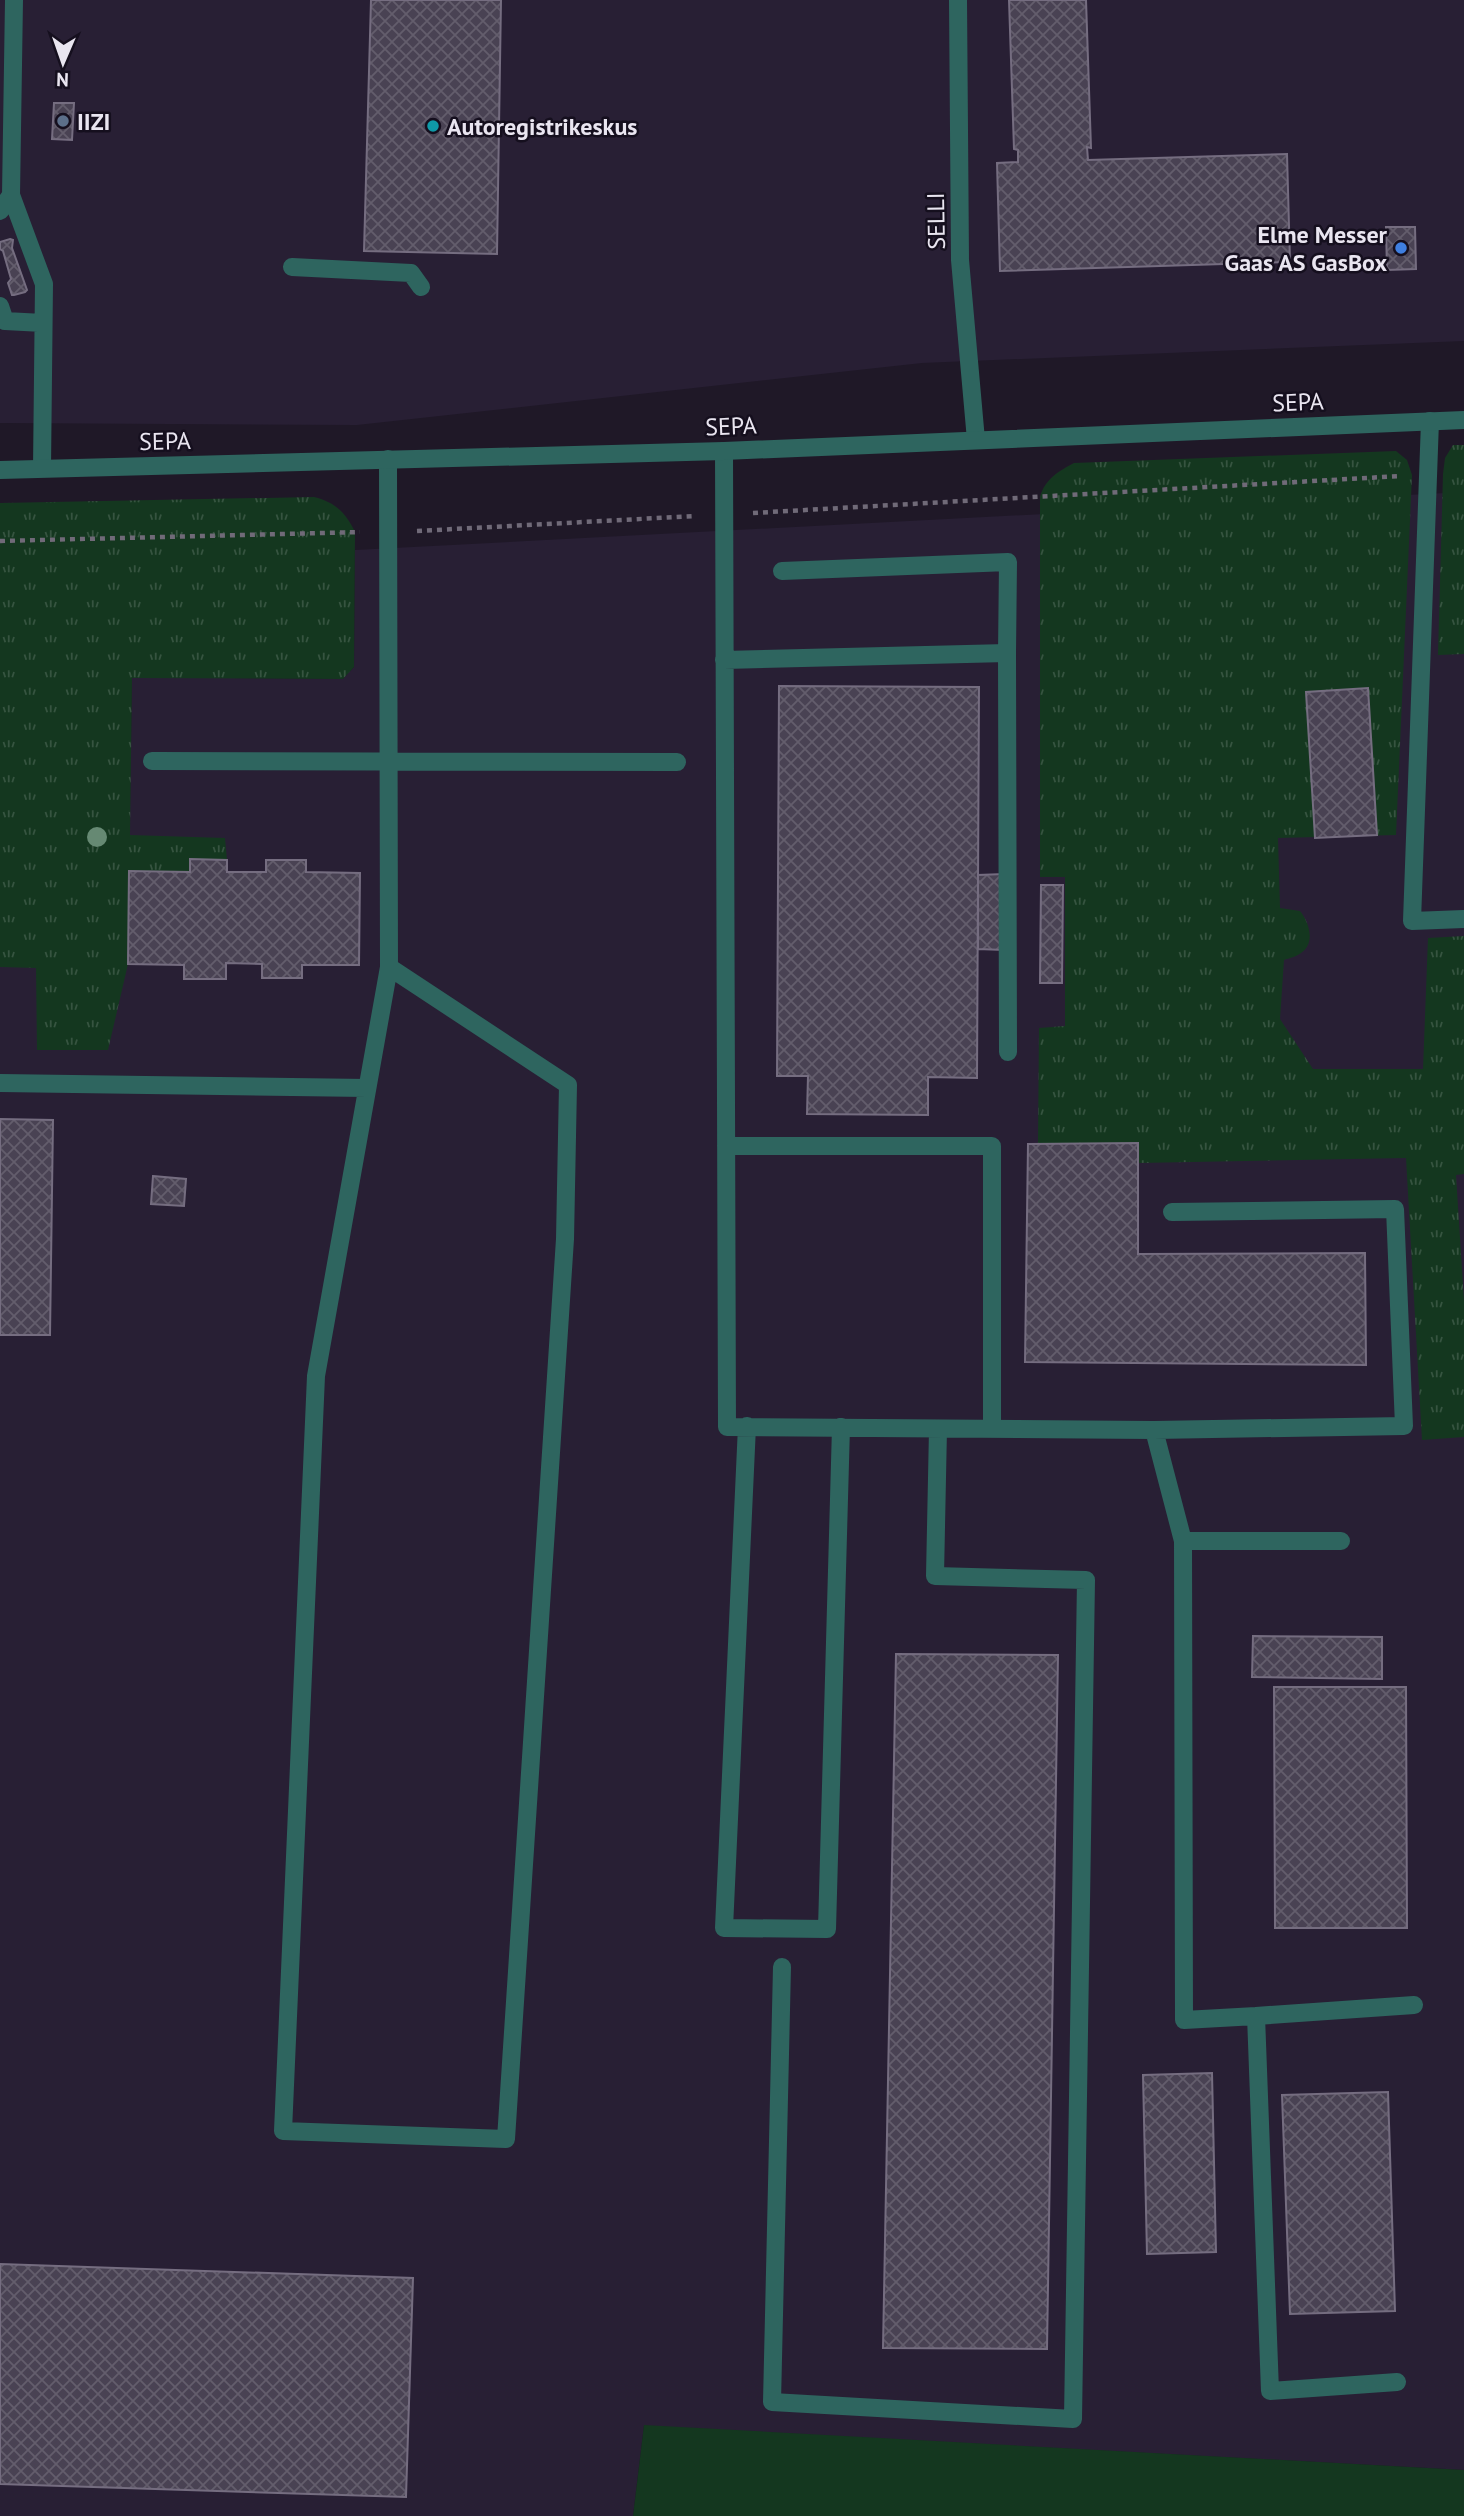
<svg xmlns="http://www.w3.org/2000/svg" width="1464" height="2516" font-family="'PT Sans',sans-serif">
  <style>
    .built { fill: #281f34 }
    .grass { fill: url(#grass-tufts) }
    .park { fill: #14371f }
    .building { fill: url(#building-cross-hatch); stroke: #756d80; stroke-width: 2 }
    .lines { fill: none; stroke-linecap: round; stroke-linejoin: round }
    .path { stroke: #706a78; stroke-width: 4.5; stroke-dasharray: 5 5; stroke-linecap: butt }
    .service { stroke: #2e655f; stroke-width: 18 }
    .minor { stroke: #2e655f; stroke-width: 18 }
    .tree { fill: #668973 }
    .service-dot { fill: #5c6f8a; stroke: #150f1e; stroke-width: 2.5 }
    .culture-dot { fill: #0f9aa8; stroke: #150f1e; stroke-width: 2.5 }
    .shop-dot { fill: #3f7fe0; stroke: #150f1e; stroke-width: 2.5 }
    .labels { text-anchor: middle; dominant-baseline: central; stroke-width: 5; stroke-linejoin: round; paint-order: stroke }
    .poi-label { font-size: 24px; font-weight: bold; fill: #e9e5f0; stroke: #150f1e; text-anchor: start }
    .street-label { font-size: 24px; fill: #e9e5f0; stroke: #150f1e }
  </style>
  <defs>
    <pattern id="grass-tufts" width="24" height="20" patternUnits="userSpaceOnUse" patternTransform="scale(1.75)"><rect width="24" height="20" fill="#14371f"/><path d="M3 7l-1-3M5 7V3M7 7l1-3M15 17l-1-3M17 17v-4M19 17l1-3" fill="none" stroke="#365440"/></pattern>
    <pattern id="building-cross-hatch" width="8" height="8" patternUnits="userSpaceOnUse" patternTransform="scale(1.75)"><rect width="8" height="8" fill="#494253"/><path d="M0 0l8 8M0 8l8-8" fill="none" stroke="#635d6c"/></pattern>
  </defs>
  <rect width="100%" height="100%" fill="#1f1827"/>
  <path class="built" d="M 0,0 L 1464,0 L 1464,341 L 922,363 L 357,425 L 0,423 Z
    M 1464,492 L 1464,2470 L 644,2426 L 633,2516 L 0,2516 L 0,967 L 36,967 L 129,871 L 132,677 L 343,679 L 354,667 L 355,550 Z"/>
  <path class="grass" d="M 1453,445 L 1464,445 L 1464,654 L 1438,655 L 1443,474 L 1445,458 Z
    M 1396,451 L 1407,460 L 1412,475 L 1396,835 L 1278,838 L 1280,908 L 1300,911 C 1309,922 1316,943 1301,953 C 1296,957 1289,958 1284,960 L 1280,1019 L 1313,1069 L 1423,1069 L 1428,938 L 1464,936 L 1464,1174 L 1456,1175 L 1464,1301 L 1464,1437 L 1422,1440 L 1406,1158 L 1138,1163 L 1138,1143 L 1038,1143 L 1039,1028 L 1065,1026 L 1065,877 L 1040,877 L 1040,497 C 1045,479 1059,471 1074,463 Z
    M 314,497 C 335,502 346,513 355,532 L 354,667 L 343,679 L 132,678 L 130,835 L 225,838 L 227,860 L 191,859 L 190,872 L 129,872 L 128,964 L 108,1050 L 37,1050 L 36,968 L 0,967 L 0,503 Z"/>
  <path class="park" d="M 644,2425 L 1464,2470 L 1464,2516 L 633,2516 Z"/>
  <path class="building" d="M 371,0 L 501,0 L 497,254 L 364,251 Z
    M 1009,0 L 1086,0 L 1091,148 L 1087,147 L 1088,160 L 1287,154 L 1290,262 L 1000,271 L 997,163 L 1018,162 L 1018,150 L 1014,149 Z
    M 54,103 L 74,103 L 72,140 L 52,139 Z
    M 1386,227 L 1415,227 L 1416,269 L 1387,270 Z
    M 10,239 L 13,240 L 12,248 L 27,290 L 25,292 L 14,295 L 12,295 L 8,283 L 11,279 L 3,251 L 0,249 L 0,242 Z
    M 779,686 L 979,687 L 977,1078 L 928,1077 L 928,1115 L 807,1114 L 808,1076 L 777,1076 Z
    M 1368,688 L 1377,835 L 1315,838 L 1306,692 Z
    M 190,859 L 227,860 L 227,872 L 266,872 L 266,860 L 306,860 L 306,872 L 360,873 L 359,965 L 302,965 L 302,978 L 262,978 L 262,964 L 226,963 L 226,979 L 184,979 L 184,965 L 128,964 L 129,871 L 190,872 Z
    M 1004,874 L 1004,950 L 978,949 L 978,875 Z
    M 1041,885 L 1063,885 L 1062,983 L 1040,983 Z
    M 0,1119 L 53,1120 L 50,1335 L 0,1335 Z
    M 1138,1143 L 1138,1254 L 1365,1253 L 1366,1365 L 1025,1362 L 1028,1144 Z
    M 153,1176 L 186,1179 L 184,1206 L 151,1204 Z
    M 1253,1636 L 1382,1637 L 1382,1679 L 1252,1677 Z
    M 896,1654 L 1058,1655 L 1047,2349 L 883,2348 Z
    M 1274,1687 L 1406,1687 L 1407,1928 L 1275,1928 Z
    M 1212,2073 L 1216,2252 L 1147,2254 L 1143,2075 Z
    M 1388,2092 L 1395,2311 L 1290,2314 L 1282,2095 Z
    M 0,2264 L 413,2278 L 406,2497 L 0,2484 Z"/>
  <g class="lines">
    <path class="path" d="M 753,513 L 1401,476
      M 417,531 L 695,516
      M 0,541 L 360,532"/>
    <path class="service" d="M 958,0 L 960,260 L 976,440
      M 11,195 L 44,284 L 42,468
      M 0,211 L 11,195 L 14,0
      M 292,267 L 411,273 L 421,287
      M 0,306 L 5,321 L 43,323
      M 1430,421 L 1412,921 L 1464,919
      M 724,451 L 727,1427 L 1154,1430 L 1183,1541 L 1184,2020 L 1256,2016 L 1270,2391 L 1397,2382
      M 388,459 L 389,967 L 316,1376 L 283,2131 L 506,2139 L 565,1239 L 568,1085 L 389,967
      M 782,571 L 1008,562 L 1007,653
      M 724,660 L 1007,653 L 1008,1052
      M 152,761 L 677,762
      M 0,1083 L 367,1088
      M 726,1146 L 992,1146 L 992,1429
      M 747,1426 L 724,1928 L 827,1929 L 841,1427
      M 1154,1430 L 1404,1426 L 1395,1209 L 1172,1212
      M 1183,1541 L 1341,1541
      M 782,1967 L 772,2402 L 1073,2419 L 1086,1580 L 935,1576 L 938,1429
      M 1256,2016 L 1414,2005"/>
    <path class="minor" d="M 0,470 L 724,451 L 1464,420"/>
  </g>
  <circle class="tree" cx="97" cy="837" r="10"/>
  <circle class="service-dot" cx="63" cy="121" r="7"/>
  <circle class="culture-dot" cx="433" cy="126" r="7"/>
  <circle class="shop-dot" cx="1401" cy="248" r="7"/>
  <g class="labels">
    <g class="poi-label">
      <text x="77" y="121">IIZI</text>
      <text x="447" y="126">Autoregistrikeskus</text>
      <text x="1387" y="234" text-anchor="end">Elme Messer<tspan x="1387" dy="28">Gaas AS GasBox</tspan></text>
    </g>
    <g class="street-label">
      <text transform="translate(936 221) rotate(-91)">SELLI</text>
      <text transform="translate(1298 402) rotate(-2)">SEPA</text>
      <text transform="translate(731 426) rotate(-2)">SEPA</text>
      <text transform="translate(165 441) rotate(-1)">SEPA</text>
    </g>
  </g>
  <g transform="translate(63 63) rotate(182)" stroke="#150f1e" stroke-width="5" paint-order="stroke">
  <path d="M0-5L12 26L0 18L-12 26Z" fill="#e9e5f0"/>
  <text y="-10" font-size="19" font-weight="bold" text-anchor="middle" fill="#e9e5f0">N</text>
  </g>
</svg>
